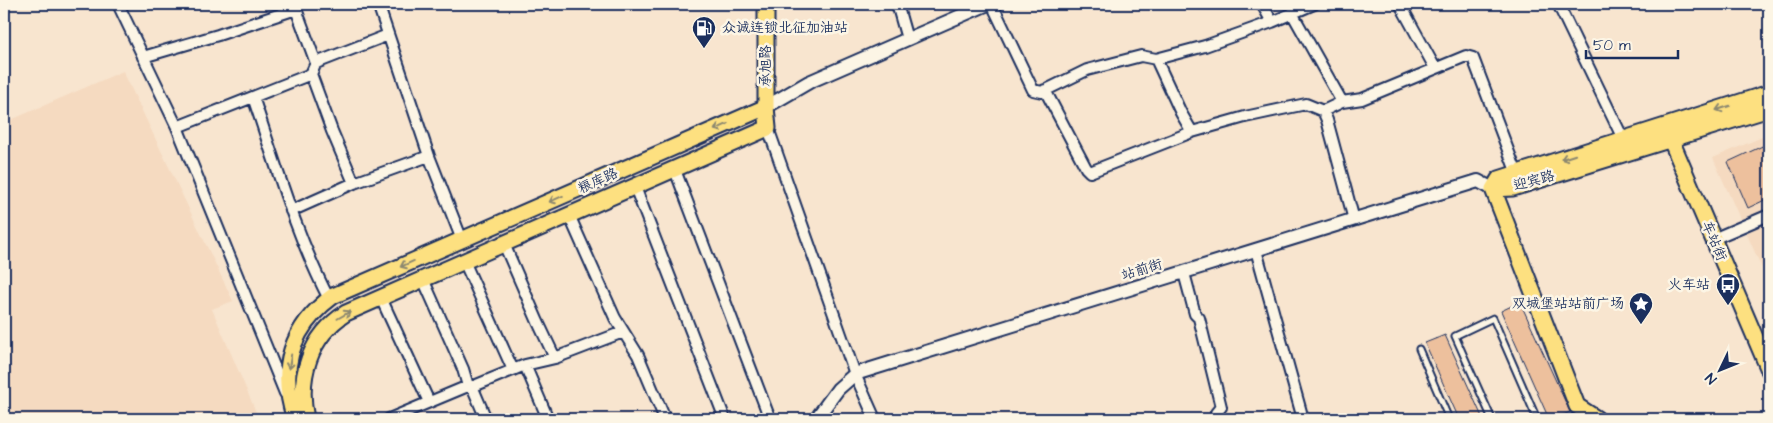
<svg xmlns="http://www.w3.org/2000/svg" width="1773" height="423" font-family="'Architects Daughter','LXGW WenKai TC',sans-serif">
  <style>
    .built { fill: #f5dac0 }
    .building { fill: #edc09d; stroke: #1b2f5e }
    .lines { fill: none; stroke-linecap: round; stroke-linejoin: round }
    .service-casing { stroke: #1b2f5e; stroke-width: 9 }
    .minor-casing { stroke: #1b2f5e; stroke-width: 14 }
    .tertiary-casing { stroke: #1b2f5e; stroke-width: 16 }
    .primary-casing { stroke: #1b2f5e; stroke-width: 19 }
    .service { stroke: #fcf5e5; stroke-width: 5 }
    .minor { stroke: #fcf5e5; stroke-width: 10 }
    .tertiary { stroke: #fcf5e5; stroke-width: 12 }
    .primary { stroke: #fde080; stroke-width: 15 }
    .oneway { stroke: #8c886f }
    .labels { text-anchor: middle; dominant-baseline: central; stroke-width: 5; stroke-linejoin: round; paint-order: stroke }
    .poi-label { font-size: 14px; fill: #1b2f5e; stroke: #fcf5e5; text-anchor: end }
    .street-label { font-size: 14px; fill: #1b2f5e; stroke: #fcf5e5 }
  </style>
  <rect width="100%" height="100%" fill="#f8e5cf"/>
  <filter id="ink" filterUnits="userSpaceOnUse"><feTurbulence type="fractalNoise" baseFrequency=".02" numOctaves="2"/><feDisplacementMap in="SourceGraphic" scale="10" xChannelSelector="R" yChannelSelector="G"/><feConvolveMatrix kernelMatrix="1 2 1 2 8 2 1 2 1" color-interpolation-filters="sRGB"/></filter>
  <g filter="url(#ink)">
    <path class="built" d="M 123,71 L 233,301 L 212,309 L 259,419 L 4,419 L 4,123 Z
      M 1769,134 L 1769,284 L 1713,158 Z"/>
    <path class="building" d="M 1769,143 L 1769,198 L 1748,208 L 1728,162 Z
      M 1520,302 L 1570,412 L 1554,419 L 1549,419 L 1501,311 Z
      M 1445,335 L 1483,419 L 1459,419 L 1425,343 Z"/>
    <g class="lines">
      <g class="service-casing">
        <path id="service" d="M 1419,349 L 1449,419
          M 1492,419 L 1455,336 L 1493,318 L 1537,419
          M 1572,419 L 1584,414"/>
      </g>
      <g class="minor-casing">
        <path id="minor" d="M 118,4 L 177,127 L 285,393
          M 378,4 L 429,156 L 462,240
          M 897,4 L 907,39
          M 992,4 L 1033,90 L 1042,92 L 1087,70 L 1141,56 L 1156,59 L 1205,46 L 1272,22 L 1314,4
          M 1262,4 L 1272,22
          M 1400,4 L 1435,68
          M 1558,4 L 1626,145
          M 1292,13 L 1342,102
          M 143,57 L 218,35 L 296,9 L 316,63
          M 311,74 L 332,131 L 354,183
          M 1045,90 L 1086,168 L 1090,172 L 1192,132 L 1181,113 L 1156,59
          M 253,97 C 276,165 296,235 329,299
          M 177,127 L 311,74 L 316,63 L 388,35
          M 768,128 L 855,374 L 875,419
          M 1192,132 L 1245,117 L 1306,104 L 1323,111
          M 675,170 L 770,419
          M 635,187 L 725,419
          M 291,211 L 354,183 L 429,156
          M 569,215 L 615,318 L 638,355 L 665,419
          M 1354,220 L 1327,120 L 1323,111 L 1342,102 L 1362,99 L 1466,56 L 1473,58 L 1519,179
          M 1713,239 L 1769,215
          M 504,244 L 538,322 L 555,358
          M 1256,250 L 1303,419
          M 464,261 L 513,370
          M 1184,273 L 1195,314 L 1199,318 L 1221,407 L 1216,413 L 1216,419
          M 423,279 L 463,369 L 468,386
          M 381,298 L 429,402
          M 525,365 L 548,419
          M 472,386 L 486,419
          M 389,419 L 468,386 L 474,386 L 525,365 L 555,358 L 623,332"/>
      </g>
      <g class="tertiary-casing">
        <path id="tertiary" d="M 766,107 L 809,82 L 988,4
          M 816,419 L 838,389 L 855,374 L 1478,181 L 1493,189"/>
      </g>
      <g class="primary-casing">
        <path id="primary" d="M 1671,140 L 1769,370
          M 1493,189 L 1499,179 L 1769,93
          M 1493,189 L 1513,188 L 1769,109
          M 1493,189 L 1577,406 L 1597,419
          M 295,419 C 278,369 291,327 333,296 L 766,107
          M 306,419 C 297,377 310,336 346,313 L 768,128 L 766,107 L 766,4"/>
      </g>
      <use href="#service" class="service"/>
      <use href="#minor" class="minor"/>
      <use href="#tertiary" class="tertiary"/>
      <use href="#primary" class="primary"/>
    </g>
    <defs><path id="oneway-shaft" d="M-6 0H5M1.5-3L5.5 0L1.5 3" fill="none" stroke-width="1.6" stroke-linecap="round" stroke-linejoin="round" transform="scale(1.25)"/></defs>
    <g class="oneway">
      <use href="#oneway-shaft" transform="translate(1723 108) rotate(162)"/>
      <use href="#oneway-shaft" transform="translate(721 127) rotate(156)"/>
      <use href="#oneway-shaft" transform="translate(1568 157) rotate(162)"/>
      <use href="#oneway-shaft" transform="translate(556 199) rotate(156)"/>
      <use href="#oneway-shaft" transform="translate(407 264) rotate(156)"/>
      <use href="#oneway-shaft" transform="translate(344 315) rotate(-30)"/>
      <use href="#oneway-shaft" transform="translate(290 362) rotate(99)"/>
    </g>
  </g>
  <defs>
    <g id="fuel-pin" transform="scale(1.25)"><path d="M0 17L-7.5 6A9.5 9.5 0 1 1 7.5 6Z" fill="#1b2f5e" stroke="#fcf5e5"/><path d="M-5.5-6h7V0h2V4h1.3V-2.5L3-4.5l.8-.8L6-3V5H2.5V1h-1V6h-7ZM-4.2-4.7v3.2H.2V-4.7Z" fill="#fff"/></g>
    <g id="bus-pin" transform="scale(1.25)"><path d="M0 17L-7.5 6A9.5 9.5 0 1 1 7.5 6Z" fill="#1b2f5e" stroke="#fcf5e5"/><path d="M-5-6H5V4H4V6H2V4H-2V6H-4V4H-5ZM-3.5-4V0h7V-4ZM-3.5 1.2v1.5H-2V1.2ZM2 1.2v1.5H3.5V1.2Z" fill="#fff"/></g>
    <g id="sight-pin" transform="scale(1.25)"><path d="M0 17L-7.5 6A9.5 9.5 0 1 1 7.5 6Z" fill="#1b2f5e" stroke="#fcf5e5"/><path d="M0-6L1.8-2.2L6-1.7L2.9 1.2L3.7 5.4L0 3.3L-3.7 5.4L-2.9 1.2L-6-1.7L-1.8-2.2Z" fill="#fff"/></g>
  </defs>
  <g fill-rule="evenodd">
    <use href="#fuel-pin" x="704" y="28"/>
    <use href="#bus-pin" x="1728" y="285"/>
    <use href="#sight-pin" x="1641" y="304"/>
  </g>
  <g class="labels">
    <g class="poi-label">
      <text x="722" y="28" text-anchor="start">众诚连锁北征加油站</text>
      <text x="1710" y="285">火车站</text>
      <text x="1624" y="304">双城堡站站前广场</text>
    </g>
    <g class="street-label">
      <text transform="translate(766 66) rotate(-90)">承旭路</text>
      <text transform="translate(598 181) rotate(-24)">粮库路</text>
      <text transform="translate(1534 181) rotate(-15)">迎宾路</text>
      <text transform="translate(1714 241) rotate(67)">车站街</text>
      <text transform="translate(1142 270) rotate(-17)">站前街</text>
    </g>
  </g>
  <rect width="1773" height="423" fill="none" stroke="#fcf5e5" stroke-width="20"/>
  <rect x="10" y="10" width="1753" height="403" fill="none" stroke="#1b2f5e" stroke-width="2" filter="url(#ink)"/>
  <g transform="translate(1720 370) rotate(227)" stroke="#fcf5e5" stroke-width="4" paint-order="stroke">
  <path d="M0-4L9 19L0 12L-9 19Z" fill="#1b2f5e"/>
  <text y="-8" font-size="14" font-weight="bold" text-anchor="middle" fill="#1b2f5e">N</text>
  </g>
  <path d="M1586 50v8h92v-8" fill="none" stroke="#1b2f5e" stroke-width="2.5"/>
  <text x="1593" y="50" font-size="15" fill="#1b2f5e" stroke="#fcf5e5" stroke-width="4" paint-order="stroke">50 m</text>
</svg>
